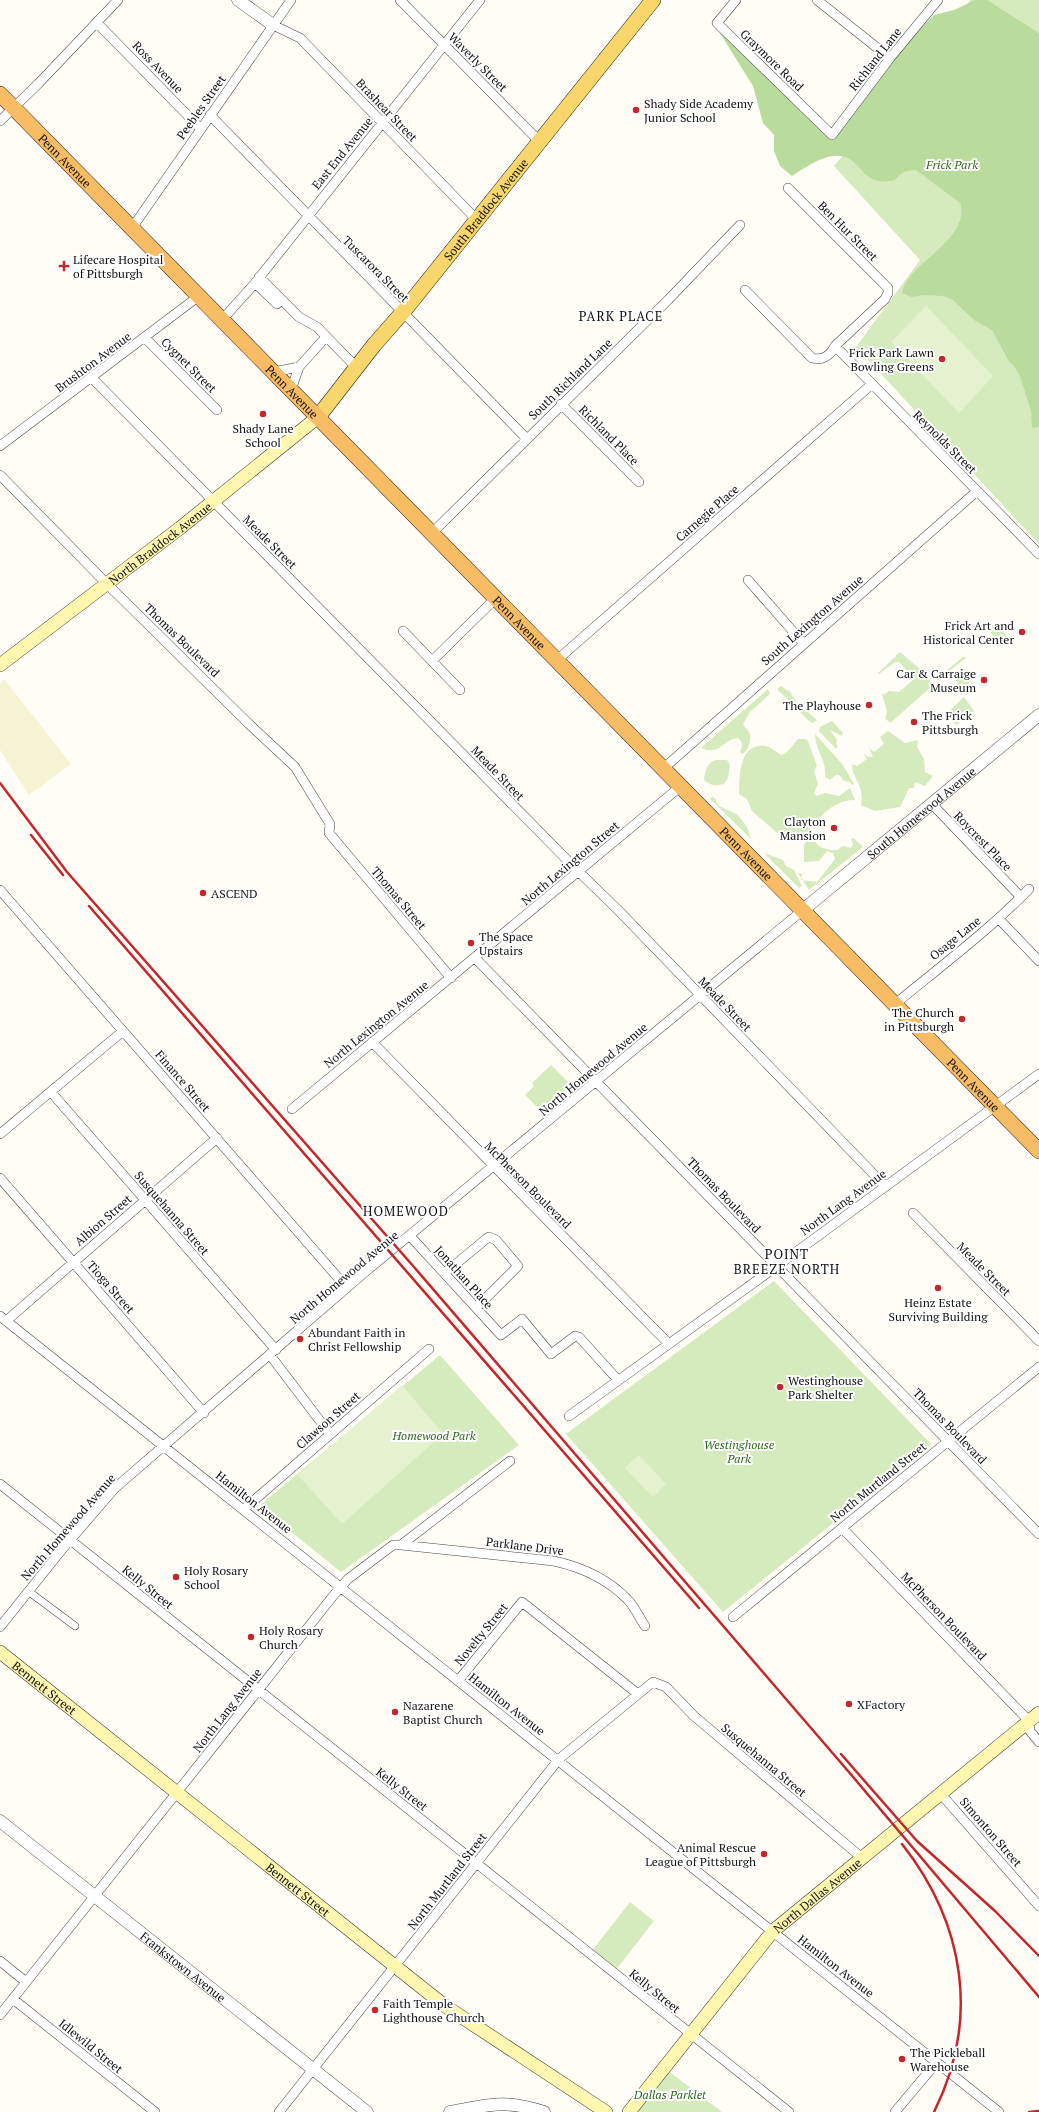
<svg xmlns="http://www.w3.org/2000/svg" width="1039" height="2112" font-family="'PT Serif',serif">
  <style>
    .farmland { fill: #f6f3d4 }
    .green { fill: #d5ebbd }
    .forest { fill: #b9dc9c }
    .pitch { fill: #e6f2cf }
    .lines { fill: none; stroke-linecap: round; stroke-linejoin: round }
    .pedestrian-casing { stroke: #444; stroke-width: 8 }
    .minor-casing { stroke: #444; stroke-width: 10 }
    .tertiary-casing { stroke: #444; stroke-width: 13 }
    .secondary-casing { stroke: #333; stroke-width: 14 }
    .primary-casing { stroke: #222; stroke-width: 16 }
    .trunk-casing { stroke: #222; stroke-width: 16 }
    .pedestrian { stroke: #fff; stroke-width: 7 }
    .minor { stroke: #fff; stroke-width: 9 }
    .tertiary { stroke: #fff; stroke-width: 12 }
    .secondary { stroke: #fff6b0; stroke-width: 13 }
    .primary { stroke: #f9d66b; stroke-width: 15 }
    .trunk { stroke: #f7bc64; stroke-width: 15 }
    .rail { stroke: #c4262e; stroke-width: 2.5 }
    .poi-dot { fill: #c4262e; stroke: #fff; stroke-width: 1.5 }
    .labels { text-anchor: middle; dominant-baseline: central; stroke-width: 4; stroke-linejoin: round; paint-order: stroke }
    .street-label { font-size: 12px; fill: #111; stroke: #fff }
    .poi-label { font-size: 12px; fill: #111; stroke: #fff; text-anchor: start }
    .park-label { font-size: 12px; font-style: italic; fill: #2f6b1f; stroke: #fff }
    .neighbourhood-label { font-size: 13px; letter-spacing: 1px; fill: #111; stroke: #fff }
  </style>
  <rect width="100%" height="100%" fill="#fffdf5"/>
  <path class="farmland" d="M 4,679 L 71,764 L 29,795 L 0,750 L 0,685 Z"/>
  <path class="green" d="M 970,0 L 1039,0 L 1039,544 L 856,347 L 920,260 L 834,166 L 959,18 Z
    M 996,622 L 1006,635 L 999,642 L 987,629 Z
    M 900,652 L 928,676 L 931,683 L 930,688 L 890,723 L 885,718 L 887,712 L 882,694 L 885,694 L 889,691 L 899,692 L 912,681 L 913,678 L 899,662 L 895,662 L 879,674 L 878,673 Z
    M 964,656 L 966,658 L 939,679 L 938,678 Z
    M 963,667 L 973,679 L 963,689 L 952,676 Z
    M 781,686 L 788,691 L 789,690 L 797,703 L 817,720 L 813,723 L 809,721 L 777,689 Z
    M 768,689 L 770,694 L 750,712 L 743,724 C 744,727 747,728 749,732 C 752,738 749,751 742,754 L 740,752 C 743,746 743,742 738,738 C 721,740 721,756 701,748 Z
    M 964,697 L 974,711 L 956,725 L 947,713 Z
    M 832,721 L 843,733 L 842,736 L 830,730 L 837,740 L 836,744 L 838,746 L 836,749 L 819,731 L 820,727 Z
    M 888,731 L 905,743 L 918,740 L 917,747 L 924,759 L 925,772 L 933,776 L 925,786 L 915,782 L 914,788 L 909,788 L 900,807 L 875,811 L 861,805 C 865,785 852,779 852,764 L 857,766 L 867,759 L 863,753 L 868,757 L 873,757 L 869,748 L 874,752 L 884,744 L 880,737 Z
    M 815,734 L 843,765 L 854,784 L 852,785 L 850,782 L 844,781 L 839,775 L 836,775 L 830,780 L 825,777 C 827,761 815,749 815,734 Z
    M 798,739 L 805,739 L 808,741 L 817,766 L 814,771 L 818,784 L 814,793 L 816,796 L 825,793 L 839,796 L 850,788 L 855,800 C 833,799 816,820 805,836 L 782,837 L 752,811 L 747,799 L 739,794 C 739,778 739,742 765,746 C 772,747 776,753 782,755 L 788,751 Z
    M 715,760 L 727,760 L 730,765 L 728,778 L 724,784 C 715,786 711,786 704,780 C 705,770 707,764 715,760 Z
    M 712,797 C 718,798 715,803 719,806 C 724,809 732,811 736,814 C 744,820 749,830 751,839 L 710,799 Z
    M 811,832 L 817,839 L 816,843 L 820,847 L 830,850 L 837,850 L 843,846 L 851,848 L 853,844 L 851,839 L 854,838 L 863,847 L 809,890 L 798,873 L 802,874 L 801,880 L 817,882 L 835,859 L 833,853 L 827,851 L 819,861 L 804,862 L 804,845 Z
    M 764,853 L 783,860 L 786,866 L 794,870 L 802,886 L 799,888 Z
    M 551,1065 L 571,1085 L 541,1111 L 525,1095 L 534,1086 L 532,1083 Z
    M 774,1281 L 931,1444 L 723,1612 L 566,1434 Z
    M 440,1355 L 519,1445 L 341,1572 L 259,1506 Z
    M 630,1902 L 654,1921 L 615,1971 L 591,1952 Z
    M 667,2070 L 722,2112 L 633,2112 Z"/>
  <path class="forest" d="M 975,0 L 987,0 L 1039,33 L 1039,427 L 1032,428 L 1031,411 L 1020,376 L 1014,366 L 1008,360 L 992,330 L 974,320 L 953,300 L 943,296 L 924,295 L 911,297 L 902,293 C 903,289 904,285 907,281 C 921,258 970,235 960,203 L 916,170 C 907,170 901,172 895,180 C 857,189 864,153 833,156 C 819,158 804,168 792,176 L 780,166 L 774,151 L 774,135 L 763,123 L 753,86 L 718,30 L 833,140 L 912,37 L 934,15 L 954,10 Z"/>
  <path class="pitch" d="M 926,306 L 993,376 L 959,413 L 891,342 Z
    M 402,1385 L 443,1434 L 342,1524 L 298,1475 Z
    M 639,1455 L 666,1484 L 653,1497 L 625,1468 Z"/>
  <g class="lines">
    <g class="pedestrian-casing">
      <path id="pedestrian" d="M 28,1591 L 75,1626"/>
    </g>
    <g class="minor-casing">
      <path id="minor" d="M 400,0 L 539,141
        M 736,0 L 717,23 L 832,135 L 890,58 L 938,0
        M 817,0 L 890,58
        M 97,23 L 201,129
        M 273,25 L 300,38 L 477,220
        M 210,115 L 526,438
        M 0,121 L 38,84 L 118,0
        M 132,228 L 291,0
        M 259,277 L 299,317 L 317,327 L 356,367
        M 255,283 L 277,304
        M 745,290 L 812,358 C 822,361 830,356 835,346 L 885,299 L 888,293 L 888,288 L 788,188
        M 222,320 L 255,283 L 480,0
        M 145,338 L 217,410
        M 835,346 L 1039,554
        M 273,372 L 299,367
        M 91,377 L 578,871 L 619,911 L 885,1186
        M 291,390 L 299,367 L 326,337
        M 561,404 L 639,482
        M 0,446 L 199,296
        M 0,475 L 107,584 L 249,724 L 295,767 L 330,824 L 329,833 L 451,978
        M 432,533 L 668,300 L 740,225
        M 748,580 L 804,644
        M 403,631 L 460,690
        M 557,660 L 872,384
        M 432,661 L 496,598
        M 664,768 L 977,491
        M 932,804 L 1018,894
        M 0,890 L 347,1288
        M 999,919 L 1039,961
        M 475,958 L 1039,1534
        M 895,1004 C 940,967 988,931 1029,889
        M 372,1042 L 668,1343
        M 51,1092 L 276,1350
        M 292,1109 L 681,786
        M 0,1134 L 123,1031
        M 0,1178 L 204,1413
        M 913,1213 L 1039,1341
        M 410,1236 L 501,1335 L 522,1319 L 551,1354 L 575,1336 L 579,1337 L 618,1380
        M 445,1273 L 486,1239 L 489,1237 L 496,1240 L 518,1266 L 476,1308
        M 0,1316 L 999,2112
        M 6,1321 L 217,1138
        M 270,1355 L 330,1434
        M 569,1416 L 777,1266 L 1039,1074
        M 0,1484 L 789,2112
        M 244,1509 L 429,1349
        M 842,1528 L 1029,1721 L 1030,1731 L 1039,1742
        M 401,1545 L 554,1561 C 581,1567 608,1579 628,1600 C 635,1607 639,1618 645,1626
        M 733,1617 L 1039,1367
        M 0,1627 L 64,1547 L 115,1488 L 365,1272 L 803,910
        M 458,1681 L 522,1602 L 638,1694
        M 940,1793 L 1039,1906
        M 0,1961 L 26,1982
        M 13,1999 L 155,2112
        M 0,2015 L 333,1596 L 348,1579 L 393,1545 L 401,1545 L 510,1461
        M 279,2112 L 559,1759 L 653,1682 L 666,1687 L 694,1716 L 861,1857
        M 895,2112 L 937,2062"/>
    </g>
    <g class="tertiary-casing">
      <g id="tertiary">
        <path d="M 238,0 L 273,25"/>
        <path id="s1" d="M 803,910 L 1039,715"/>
        <path id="s2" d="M 0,1821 L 367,2112"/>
        <path d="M 450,2112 C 489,2105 505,2099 544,2112"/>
      </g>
    </g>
    <g class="secondary-casing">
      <g id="secondary">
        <path id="s3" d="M 0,665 L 180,528 L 318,417"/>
        <path id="s4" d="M 0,1652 L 445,2006 L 606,2112"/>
        <path id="s5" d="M 629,2112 L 773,1931 L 1039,1713"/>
      </g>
    </g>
    <g class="primary-casing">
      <g id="primary">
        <path id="s6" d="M 318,417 L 374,345 L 403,312 L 653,0"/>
      </g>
    </g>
    <g class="trunk-casing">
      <g id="trunk">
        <path id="s7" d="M 0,94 L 1039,1151"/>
      </g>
    </g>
    <use href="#pedestrian" class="pedestrian"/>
    <use href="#minor" class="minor"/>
    <use href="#tertiary" class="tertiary"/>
    <use href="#secondary" class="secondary"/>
    <use href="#primary" class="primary"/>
    <use href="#trunk" class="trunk"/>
    <path class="rail" d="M 0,783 L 67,872 L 414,1267 L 848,1771 L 1039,1997
      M 31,835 L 63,875
      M 89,906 L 699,1608
      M 841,1754 L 917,1841 L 995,1911 L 1039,1956
      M 902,1844 C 965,1924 980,2020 934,2112
      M 1029,2112 L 1039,2111"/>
  </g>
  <g class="poi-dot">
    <circle cx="636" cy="110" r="4"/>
    <path d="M62 260h4v4h4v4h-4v4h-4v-4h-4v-4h4z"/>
    <circle cx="942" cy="359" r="4"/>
    <circle cx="263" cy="414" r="4"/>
    <circle cx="1022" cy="632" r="4"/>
    <circle cx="984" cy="680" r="4"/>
    <circle cx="869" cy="705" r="4"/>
    <circle cx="914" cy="722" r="4"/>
    <circle cx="834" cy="828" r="4"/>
    <circle cx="203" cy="893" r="4"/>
    <circle cx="471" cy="943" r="4"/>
    <circle cx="962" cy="1019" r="4"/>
    <circle cx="938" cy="1288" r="4"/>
    <circle cx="300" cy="1339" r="4"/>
    <circle cx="780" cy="1387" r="4"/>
    <circle cx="176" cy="1577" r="4"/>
    <circle cx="251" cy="1637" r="4"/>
    <circle cx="849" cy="1704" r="4"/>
    <circle cx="395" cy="1712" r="4"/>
    <circle cx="764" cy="1854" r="4"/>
    <circle cx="375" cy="2010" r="4"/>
    <circle cx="902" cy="2059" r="4"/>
  </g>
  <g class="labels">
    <g class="street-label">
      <text transform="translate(875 59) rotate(-52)">Richland Lane</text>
      <text transform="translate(772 60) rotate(44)">Graymore Road</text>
      <text transform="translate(478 62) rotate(45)">Waverly Street</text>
      <text transform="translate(158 67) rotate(46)">Ross Avenue</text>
      <text transform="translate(201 107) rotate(-55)">Peebles Street</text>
      <text transform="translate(387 110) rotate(46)">Brashear Street</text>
      <text transform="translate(342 153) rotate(-51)">East End Avenue</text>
      <text stroke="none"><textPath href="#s7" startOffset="93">Penn Avenue</textPath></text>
      <text stroke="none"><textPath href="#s6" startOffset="267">South Braddock Avenue</textPath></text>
      <text transform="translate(848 231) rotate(45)">Ben Hur Street</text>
      <text transform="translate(376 269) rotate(45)">Tuscarora Street</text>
      <text transform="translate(93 362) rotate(-37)">Brushton Avenue</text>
      <text transform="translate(189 365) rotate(45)">Cygnet Street</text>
      <text transform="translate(570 379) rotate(-44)">South Richland Lane</text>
      <text stroke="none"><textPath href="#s7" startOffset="417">Penn Avenue</textPath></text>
      <text transform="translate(609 435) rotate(45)">Richland Place</text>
      <text transform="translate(945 442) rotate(45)">Reynolds Street</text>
      <text transform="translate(707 513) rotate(-41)">Carnegie Place</text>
      <text transform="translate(270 542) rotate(45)">Meade Street</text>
      <text stroke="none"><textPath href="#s3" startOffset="201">North Braddock Avenue</textPath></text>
      <text transform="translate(812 620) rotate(-41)">South Lexington Avenue</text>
      <text stroke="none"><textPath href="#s7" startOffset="741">Penn Avenue</textPath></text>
      <text transform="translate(182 640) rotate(44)">Thomas Boulevard</text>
      <text transform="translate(498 773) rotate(46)">Meade Street</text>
      <text stroke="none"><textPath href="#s1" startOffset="153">South Homewood Avenue</textPath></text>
      <text transform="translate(983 841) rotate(46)">Roycrest Place</text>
      <text stroke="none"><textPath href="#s7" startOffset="1065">Penn Avenue</textPath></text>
      <text transform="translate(570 863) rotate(-40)">North Lexington Street</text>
      <text transform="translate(399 898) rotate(50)">Thomas Street</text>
      <text transform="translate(955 938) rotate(-39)">Osage Lane</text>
      <text transform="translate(725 1004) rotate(46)">Meade Street</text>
      <text transform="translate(376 1024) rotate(-39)">North Lexington Avenue</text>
      <text transform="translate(593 1069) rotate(-40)">North Homewood Avenue</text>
      <text transform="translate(183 1081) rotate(49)">Finance Street</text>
      <text stroke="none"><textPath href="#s7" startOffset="1389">Penn Avenue</textPath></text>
      <text transform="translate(528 1185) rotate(45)">McPherson Boulevard</text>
      <text transform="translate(724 1195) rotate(46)">Thomas Boulevard</text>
      <text transform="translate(843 1202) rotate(-36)">North Lang Avenue</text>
      <text transform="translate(172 1213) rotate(49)">Susquehanna Street</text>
      <text transform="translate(103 1220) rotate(-41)">Albion Street</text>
      <text transform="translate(984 1269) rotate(45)">Meade Street</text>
      <text transform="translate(344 1277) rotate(-40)">North Homewood Avenue</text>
      <text transform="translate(464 1277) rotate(48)">Jonathan Place</text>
      <text transform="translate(111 1287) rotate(49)">Tioga Street</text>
      <text transform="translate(328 1420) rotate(-41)">Clawson Street</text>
      <text transform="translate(950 1426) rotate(46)">Thomas Boulevard</text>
      <text transform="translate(878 1482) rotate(-39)">North Murtland Street</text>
      <text transform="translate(254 1502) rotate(38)">Hamilton Avenue</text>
      <text transform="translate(68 1527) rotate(-49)">North Homewood Avenue</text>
      <text transform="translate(525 1546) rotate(7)">Parklane Drive</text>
      <text transform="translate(148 1587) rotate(39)">Kelly Street</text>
      <text transform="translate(944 1616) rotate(46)">McPherson Boulevard</text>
      <text transform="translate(481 1634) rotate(-51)">Novelty Street</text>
      <text stroke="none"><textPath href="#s4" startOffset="57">Bennett Street</textPath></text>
      <text transform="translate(507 1704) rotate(38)">Hamilton Avenue</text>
      <text transform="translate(227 1710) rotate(-52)">North Lang Avenue</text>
      <text transform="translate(764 1760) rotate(40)">Susquehanna Street</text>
      <text transform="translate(402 1789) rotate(38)">Kelly Street</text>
      <text transform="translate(991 1832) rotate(49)">Simonton Street</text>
      <text transform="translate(447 1881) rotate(-52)">North Murtland Street</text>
      <text stroke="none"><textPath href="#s4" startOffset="381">Bennett Street</textPath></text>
      <text stroke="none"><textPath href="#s5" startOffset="288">North Dallas Avenue</textPath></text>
      <text transform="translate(836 1966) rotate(38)">Hamilton Avenue</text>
      <text stroke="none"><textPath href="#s2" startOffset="234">Frankstown Avenue</textPath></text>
      <text transform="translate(655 1991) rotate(39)">Kelly Street</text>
      <text transform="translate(91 2046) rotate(39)">Idlewild Street</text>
    </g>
    <g class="poi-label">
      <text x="644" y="103">Shady Side Academy<tspan x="644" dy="14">Junior School</tspan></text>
      <text x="73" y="259">Lifecare Hospital<tspan x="73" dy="14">of Pittsburgh</tspan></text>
      <text x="934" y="352" text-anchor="end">Frick Park Lawn<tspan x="934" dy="14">Bowling Greens</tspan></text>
      <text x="263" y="428" text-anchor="middle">Shady Lane<tspan x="263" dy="14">School</tspan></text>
      <text x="1014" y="625" text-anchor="end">Frick Art and<tspan x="1014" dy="14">Historical Center</tspan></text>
      <text x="976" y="673" text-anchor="end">Car &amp; Carraige<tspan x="976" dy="14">Museum</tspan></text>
      <text x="861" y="705" text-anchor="end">The Playhouse</text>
      <text x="922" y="715">The Frick<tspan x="922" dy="14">Pittsburgh</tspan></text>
      <text x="826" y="821" text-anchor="end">Clayton<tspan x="826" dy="14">Mansion</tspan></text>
      <text x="211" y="893">ASCEND</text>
      <text x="479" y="936">The Space<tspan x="479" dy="14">Upstairs</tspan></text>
      <text x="954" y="1012" text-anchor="end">The Church<tspan x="954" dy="14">in Pittsburgh</tspan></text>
      <text x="938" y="1302" text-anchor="middle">Heinz Estate<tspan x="938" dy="14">Surviving Building</tspan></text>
      <text x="308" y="1332">Abundant Faith in<tspan x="308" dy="14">Christ Fellowship</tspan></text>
      <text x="788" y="1380">Westinghouse<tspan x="788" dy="14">Park Shelter</tspan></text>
      <text x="184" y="1570">Holy Rosary<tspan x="184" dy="14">School</tspan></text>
      <text x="259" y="1630">Holy Rosary<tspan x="259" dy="14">Church</tspan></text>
      <text x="857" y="1704">XFactory</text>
      <text x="403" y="1705">Nazarene<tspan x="403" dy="14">Baptist Church</tspan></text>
      <text x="756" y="1847" text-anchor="end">Animal Rescue<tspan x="756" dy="14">League of Pittsburgh</tspan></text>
      <text x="383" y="2003">Faith Temple<tspan x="383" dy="14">Lighthouse Church</tspan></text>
      <text x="910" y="2052">The Pickleball<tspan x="910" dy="14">Warehouse</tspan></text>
    </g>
    <g class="park-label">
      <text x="952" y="164">Frick Park</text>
      <text x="434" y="1435">Homewood Park</text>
      <text x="739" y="1444">Westinghouse<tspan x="739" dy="14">Park</tspan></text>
      <text x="670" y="2094">Dallas Parklet</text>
    </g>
    <g class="neighbourhood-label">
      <text x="621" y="316">PARK PLACE</text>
      <text x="406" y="1211">HOMEWOOD</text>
      <text x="787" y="1254">POINT<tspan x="787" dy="15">BREEZE NORTH</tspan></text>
    </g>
  </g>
</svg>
